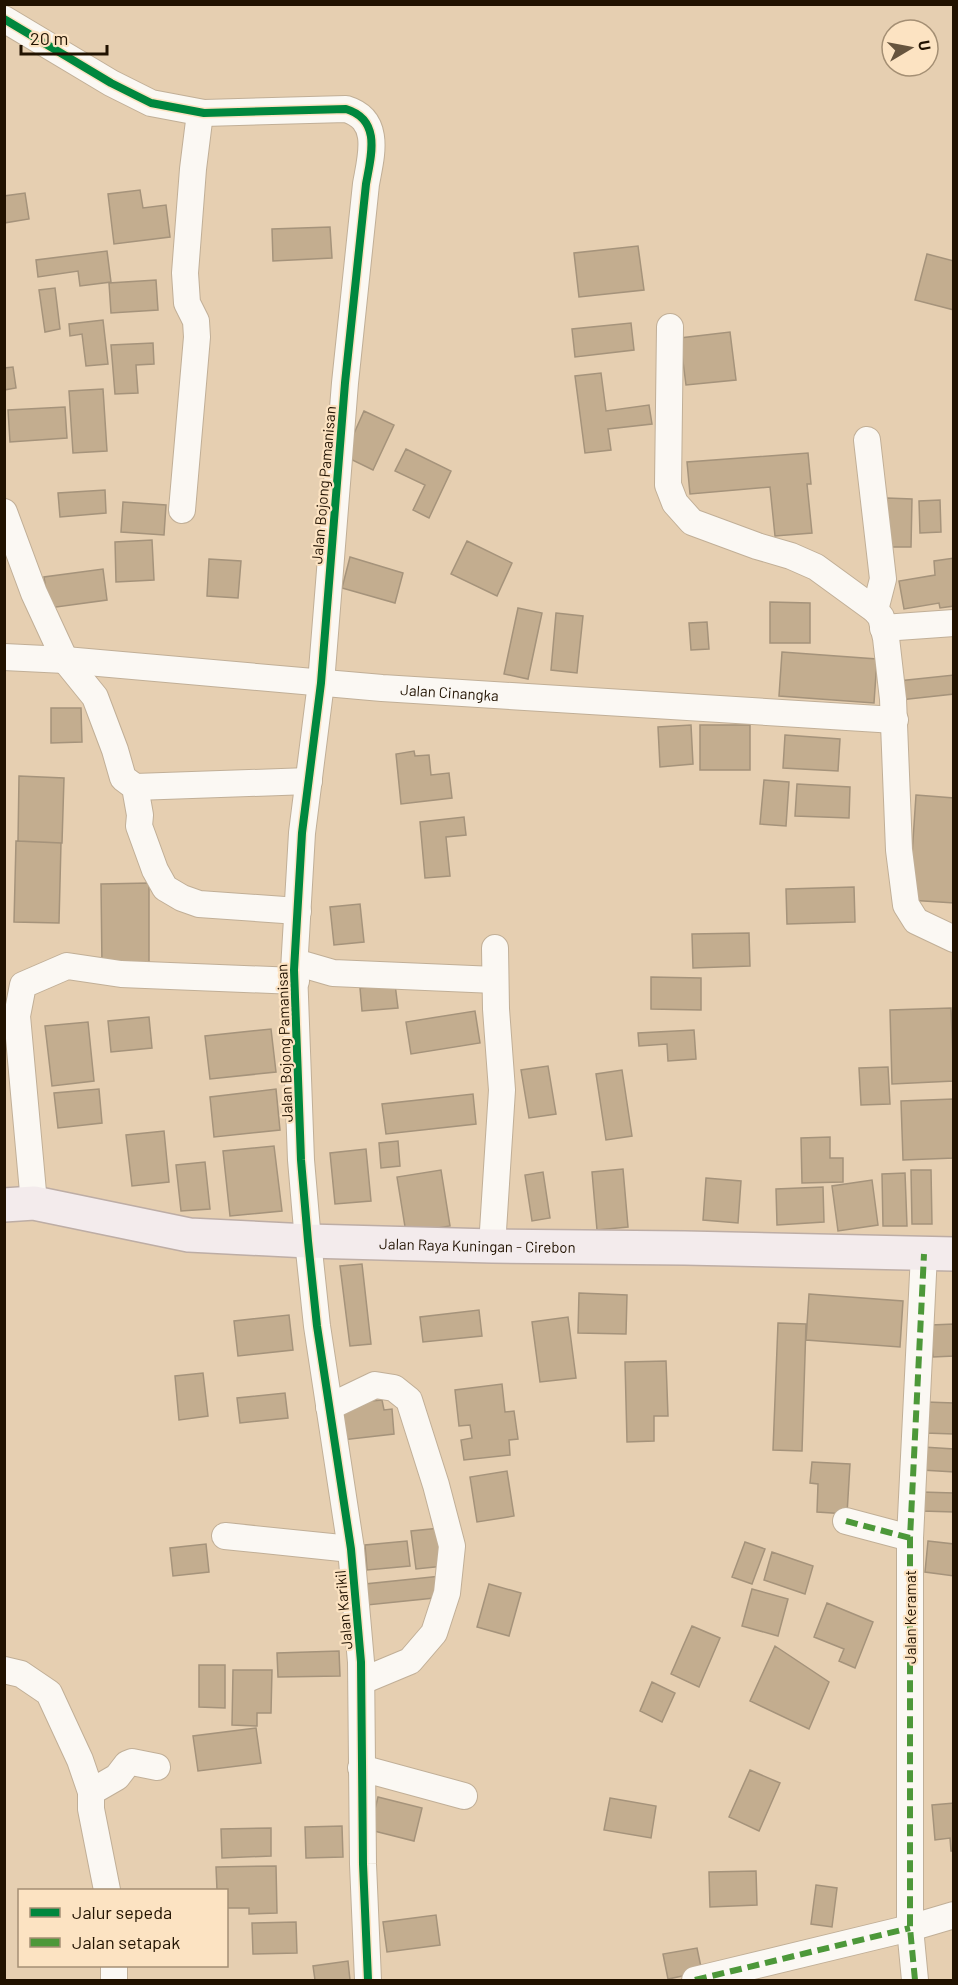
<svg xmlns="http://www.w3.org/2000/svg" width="958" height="1985" font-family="Barlow,sans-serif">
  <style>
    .building { fill: #c3ad8f; stroke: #a5937b; stroke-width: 1.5 }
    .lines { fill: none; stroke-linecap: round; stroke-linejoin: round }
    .street-casing { stroke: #c1af97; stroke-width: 28 }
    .highway-casing { stroke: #bdada5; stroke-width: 36 }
    .street { stroke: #fbf8f3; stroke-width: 26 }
    .highway { stroke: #f3ebec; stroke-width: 33 }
    .quiet { stroke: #4d9839; stroke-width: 6; stroke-dasharray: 12 6; stroke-linecap: butt }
    .cycleway-casing { stroke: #fce3c2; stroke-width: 11 }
    .cycleway { stroke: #00873e; stroke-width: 8 }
    .labels { text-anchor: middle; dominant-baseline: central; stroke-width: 4.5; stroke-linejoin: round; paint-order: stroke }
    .street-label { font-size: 15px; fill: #211200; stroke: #fce3c2 }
  </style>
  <rect width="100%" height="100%" fill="#e6cfb1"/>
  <path class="building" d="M 140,190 L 143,208 L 166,205 L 170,237 L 114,244 L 108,194 Z
    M 25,193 L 29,219 L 4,223 L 4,196 Z
    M 330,227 L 332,258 L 273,261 L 272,229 Z
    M 638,246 L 644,290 L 579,297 L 574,253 Z
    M 107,251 L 111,282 L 80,286 L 78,271 L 38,277 L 36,260 Z
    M 927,254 L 954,261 L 954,310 L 915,300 Z
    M 156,280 L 158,310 L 111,313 L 109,283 Z
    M 55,288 L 60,329 L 45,332 L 39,290 Z
    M 103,320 L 108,364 L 86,366 L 82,334 L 70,336 L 69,324 Z
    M 631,323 L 634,350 L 575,357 L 572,329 Z
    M 730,332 L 736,380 L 686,385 L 680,338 Z
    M 153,343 L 154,364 L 136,365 L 138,393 L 115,394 L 111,345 Z
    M 13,367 L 16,388 L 4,390 L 4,368 Z
    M 601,373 L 606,411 L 649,405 L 652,424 L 608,429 L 611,450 L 585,453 L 575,376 Z
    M 103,389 L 107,451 L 73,453 L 69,391 Z
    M 65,407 L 67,438 L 10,442 L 8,410 Z
    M 364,411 L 394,425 L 373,470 L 344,456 Z
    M 406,449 L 451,471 L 429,518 L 413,510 L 425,485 L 395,471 Z
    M 808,453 L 811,484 L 807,484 L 812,533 L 775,536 L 770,487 L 690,494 L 687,462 Z
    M 105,490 L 106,513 L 60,517 L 58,493 Z
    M 887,498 L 912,499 L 911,547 L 886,547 Z
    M 940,500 L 941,532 L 920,533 L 919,501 Z
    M 123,502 L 166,505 L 164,535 L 121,532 Z
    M 152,540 L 154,580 L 116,582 L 115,542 Z
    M 467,541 L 512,563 L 497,596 L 451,574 Z
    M 350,557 L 403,573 L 395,603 L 342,588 Z
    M 954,558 L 954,606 L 940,608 L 939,603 L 904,609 L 899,581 L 935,575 L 934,561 Z
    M 209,559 L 241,561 L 238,598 L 207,596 Z
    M 103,569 L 107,600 L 49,608 L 44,577 Z
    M 770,602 L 810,603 L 810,643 L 770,643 Z
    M 518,608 L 542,613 L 528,679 L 504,674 Z
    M 556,613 L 583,616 L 577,673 L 551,670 Z
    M 707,622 L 709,649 L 691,650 L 689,623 Z
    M 782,652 L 877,659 L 874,703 L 779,696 Z
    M 954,675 L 954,694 L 900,700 L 898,681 Z
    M 51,708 L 81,708 L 82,742 L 51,743 Z
    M 691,725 L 693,764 L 660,767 L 658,727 Z
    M 700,725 L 750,725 L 750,770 L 700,770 Z
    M 785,735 L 840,739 L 838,771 L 783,768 Z
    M 414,751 L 415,756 L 429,755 L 431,775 L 449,773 L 452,798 L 401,804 L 396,754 Z
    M 19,776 L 64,778 L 62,843 L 18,841 Z
    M 764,780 L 789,782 L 786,826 L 760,824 Z
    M 797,784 L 850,787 L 849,818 L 795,816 Z
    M 916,795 L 954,798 L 954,903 L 909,900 Z
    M 464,817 L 466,835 L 446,837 L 450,876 L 425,878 L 420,822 Z
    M 16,841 L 61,843 L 59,923 L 14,922 Z
    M 149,883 L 149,967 L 102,967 L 101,884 Z
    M 854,887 L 855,922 L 787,924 L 786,889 Z
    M 360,904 L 364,942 L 334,945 L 330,907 Z
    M 749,933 L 750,966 L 693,968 L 692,934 Z
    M 651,977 L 701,978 L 701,1010 L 651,1009 Z
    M 395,984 L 398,1008 L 362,1011 L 360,988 Z
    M 951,1008 L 954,1081 L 892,1084 L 890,1010 Z
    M 475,1011 L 480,1043 L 411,1054 L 406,1022 Z
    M 149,1017 L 152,1048 L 111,1052 L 108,1021 Z
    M 88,1022 L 94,1081 L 52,1086 L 45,1026 Z
    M 271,1029 L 276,1072 L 210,1079 L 205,1036 Z
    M 694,1030 L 696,1059 L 668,1061 L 667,1044 L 639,1046 L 638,1033 Z
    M 548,1066 L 556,1114 L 529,1118 L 521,1070 Z
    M 888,1067 L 890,1104 L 861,1105 L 859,1068 Z
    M 622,1070 L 632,1136 L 606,1140 L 596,1074 Z
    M 99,1089 L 102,1123 L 58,1128 L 54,1093 Z
    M 276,1089 L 280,1130 L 214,1137 L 210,1097 Z
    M 473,1094 L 476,1124 L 386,1134 L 382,1104 Z
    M 953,1099 L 954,1158 L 903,1160 L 901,1101 Z
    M 164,1131 L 169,1182 L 132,1186 L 126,1135 Z
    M 830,1137 L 830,1158 L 843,1158 L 843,1182 L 802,1183 L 801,1138 Z
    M 398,1141 L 400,1166 L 381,1168 L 379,1143 Z
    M 274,1146 L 282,1211 L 230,1216 L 223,1151 Z
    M 366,1149 L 371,1201 L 335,1204 L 330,1153 Z
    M 205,1162 L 210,1209 L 181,1211 L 176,1165 Z
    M 623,1169 L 628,1227 L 597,1230 L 592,1172 Z
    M 441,1170 L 450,1226 L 406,1233 L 397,1177 Z
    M 911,1170 L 931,1170 L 932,1224 L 912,1224 Z
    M 543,1172 L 550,1218 L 532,1221 L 525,1175 Z
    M 905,1173 L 907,1226 L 883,1226 L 882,1174 Z
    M 706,1178 L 741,1181 L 738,1223 L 703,1220 Z
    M 872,1180 L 878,1225 L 838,1231 L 832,1186 Z
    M 823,1187 L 824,1222 L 777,1225 L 776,1189 Z
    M 362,1264 L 371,1344 L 350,1346 L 340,1266 Z
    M 579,1293 L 627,1295 L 626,1334 L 578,1333 Z
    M 809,1294 L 903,1301 L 900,1347 L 806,1340 Z
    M 479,1310 L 482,1336 L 423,1342 L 420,1317 Z
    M 289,1315 L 293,1350 L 238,1356 L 234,1321 Z
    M 568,1317 L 576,1378 L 540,1382 L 532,1322 Z
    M 778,1323 L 806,1324 L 802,1451 L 773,1450 Z
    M 954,1324 L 954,1356 L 933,1357 L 931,1325 Z
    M 666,1361 L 668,1416 L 654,1416 L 654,1441 L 627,1442 L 625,1362 Z
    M 203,1373 L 208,1416 L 179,1420 L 175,1376 Z
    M 502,1384 L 505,1412 L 514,1411 L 518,1439 L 509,1440 L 510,1455 L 464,1460 L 461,1440 L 472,1438 L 470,1425 L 459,1426 L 455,1390 Z
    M 285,1393 L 288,1418 L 240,1423 L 237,1398 Z
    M 382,1400 L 384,1410 L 392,1409 L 394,1434 L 342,1440 L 338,1404 Z
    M 926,1402 L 954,1403 L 954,1434 L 925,1433 Z
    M 923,1447 L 954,1449 L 954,1472 L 922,1470 Z
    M 812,1462 L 850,1464 L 847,1514 L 817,1512 L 818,1484 L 810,1483 Z
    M 507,1471 L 514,1516 L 477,1522 L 470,1477 Z
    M 921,1492 L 954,1493 L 954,1512 L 921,1511 Z
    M 440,1528 L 444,1566 L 416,1569 L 411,1531 Z
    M 407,1541 L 410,1566 L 367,1570 L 365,1545 Z
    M 928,1541 L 954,1544 L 954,1576 L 925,1572 Z
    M 745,1542 L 765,1549 L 752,1584 L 732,1577 Z
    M 206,1544 L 209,1572 L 173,1576 L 170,1548 Z
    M 772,1552 L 813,1566 L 805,1594 L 764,1580 Z
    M 441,1576 L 444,1597 L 367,1605 L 365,1584 Z
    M 489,1584 L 521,1593 L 509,1636 L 477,1627 Z
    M 752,1589 L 788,1599 L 778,1636 L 742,1626 Z
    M 827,1603 L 873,1622 L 855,1668 L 839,1661 L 844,1649 L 814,1637 Z
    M 692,1626 L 720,1638 L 699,1687 L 671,1674 Z
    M 775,1646 L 829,1682 L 809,1729 L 750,1701 Z
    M 339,1651 L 340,1676 L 278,1677 L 277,1653 Z
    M 199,1665 L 225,1665 L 225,1708 L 199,1707 Z
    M 233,1670 L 272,1670 L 271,1713 L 257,1713 L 257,1726 L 232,1725 Z
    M 652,1682 L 675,1693 L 662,1722 L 640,1711 Z
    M 256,1728 L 261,1763 L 198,1771 L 193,1736 Z
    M 750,1770 L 780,1783 L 759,1831 L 729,1817 Z
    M 378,1797 L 422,1808 L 414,1841 L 370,1830 Z
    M 610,1798 L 656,1806 L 651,1838 L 604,1830 Z
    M 954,1803 L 954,1851 L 951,1851 L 950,1838 L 935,1840 L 932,1805 Z
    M 342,1826 L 343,1857 L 306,1858 L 305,1827 Z
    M 271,1828 L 271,1856 L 222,1858 L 221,1829 Z
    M 276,1866 L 277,1913 L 249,1914 L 249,1908 L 226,1908 L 226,1890 L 217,1890 L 216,1867 Z
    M 756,1871 L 757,1905 L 710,1907 L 709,1872 Z
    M 816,1885 L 837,1888 L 832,1927 L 811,1924 Z
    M 436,1915 L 440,1945 L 387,1952 L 383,1922 Z
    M 296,1922 L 297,1953 L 253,1954 L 252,1923 Z
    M 697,1948 L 702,1972 L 668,1979 L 663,1954 Z
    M 348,1961 L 350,1980 L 315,1980 L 313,1966 Z"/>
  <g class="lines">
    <g class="street-casing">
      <g id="street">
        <path d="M 4,19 L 111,83 L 151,103 L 204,113 L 346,109 C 382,120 371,156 366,184 L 345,383 L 321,683 L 302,833 L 294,970 L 301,1160 L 308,1241 L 317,1326 L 351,1549 L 361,1662 L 363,1864 L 368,1980"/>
        <path d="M 670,327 L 668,485 L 675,503 L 692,522 L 757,546 L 791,556 L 816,567 L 875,610 L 881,617 L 886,638 L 893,699 L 899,850 L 906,905 L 916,921 L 954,939"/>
        <path d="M 867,440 L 883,579 L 875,610"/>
        <path d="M 182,510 L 197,337 L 196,321 L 187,303 L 185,273 L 193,169 L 200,113"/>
        <path d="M 4,512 L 34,593 L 65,660 L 95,697 L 115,750 L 123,778 L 135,787 L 140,815 L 139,826 L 155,870 L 165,888 L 182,898 L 199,904 L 298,911"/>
        <path d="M 883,628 L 954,623"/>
        <path id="s1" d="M 4,657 L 65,660 L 382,688 L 895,720"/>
        <path d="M 135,787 L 309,781"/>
        <path d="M 295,962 L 333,973 L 495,980"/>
        <path d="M 34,1203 L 17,1016 L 23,985 L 67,966 L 121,974 L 296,981"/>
        <path d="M 492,1246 L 502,1090 L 496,1009 L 495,948"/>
        <path d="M 329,1407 L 375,1385 L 394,1388 L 409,1400 L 436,1485 L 452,1546 L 447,1593 L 434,1633 L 410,1661 L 362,1681"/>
        <path d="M 846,1521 L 910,1538"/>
        <path d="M 225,1536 L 351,1549"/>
        <path d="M 4,1670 L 21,1674 L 49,1693 L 80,1760 L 91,1792 L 91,1809 L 107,1890"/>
        <path d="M 361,1768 L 464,1796"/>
        <path d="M 91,1792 L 117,1777 L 127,1764 L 132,1762 L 157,1767"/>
        <path d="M 114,1966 L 114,1980"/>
        <path d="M 695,1980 L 910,1928 L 954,1915"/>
        <path d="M 915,1980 L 910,1928 L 910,1538 L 924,1254"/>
      </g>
    </g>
    <g class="highway-casing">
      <g id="highway">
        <path id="s2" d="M 4,1205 L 34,1203 L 189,1235 L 308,1241 L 492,1246 L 685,1248 L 954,1254"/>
      </g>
    </g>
    <use href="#street" class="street"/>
    <use href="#highway" class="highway"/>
    <path class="quiet" d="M 846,1521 L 910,1538
      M 695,1980 L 910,1928
      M 915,1980 L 910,1928 L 910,1538 L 924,1254"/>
    <g class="cycleway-casing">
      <path id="cycleway" d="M 4,19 L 111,83 L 151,103 L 204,113 L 346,109 C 382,120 371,156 366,184 L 345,383 L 321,683 L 302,833 L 294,970 L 301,1160 L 308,1241 L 317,1326 L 351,1549 L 361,1662 L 363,1864 L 368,1980"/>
    </g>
    <use href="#cycleway" class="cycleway"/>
  </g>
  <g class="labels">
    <g class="street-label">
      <text transform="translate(323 485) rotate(-85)">Jalan Bojong Pamanisan</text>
      <text stroke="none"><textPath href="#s1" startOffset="447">Jalan Cinangka</textPath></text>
      <text transform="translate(284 1043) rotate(-92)">Jalan Bojong Pamanisan</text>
      <text stroke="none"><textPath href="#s2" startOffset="477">Jalan Raya Kuningan - Cirebon</textPath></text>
      <text transform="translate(343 1610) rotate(-95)">Jalan Karikil</text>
      <text transform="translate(910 1617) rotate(-90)">Jalan Keramat</text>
    </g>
  </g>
  <rect width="958" height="1985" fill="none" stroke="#211200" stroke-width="12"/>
  <rect x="18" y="1889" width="210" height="78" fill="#fce3c2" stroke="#a48f74" stroke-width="1.5"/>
  <rect x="30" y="1908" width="30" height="9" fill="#00873e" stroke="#a48f74" stroke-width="1.5"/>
  <text x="72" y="1919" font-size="18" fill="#211200">Jalur sepeda</text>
  <rect x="30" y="1938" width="30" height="9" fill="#4d9839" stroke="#a48f74" stroke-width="1.5"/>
  <text x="72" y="1949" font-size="18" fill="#211200">Jalan setapak</text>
  <g transform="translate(910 48) rotate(80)"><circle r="28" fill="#fce3c2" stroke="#a48f74" stroke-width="1.5"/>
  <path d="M0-4.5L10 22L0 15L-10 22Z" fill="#66543e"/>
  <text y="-9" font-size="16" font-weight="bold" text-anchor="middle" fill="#211200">U</text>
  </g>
  <path d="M21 45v9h86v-9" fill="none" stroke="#211200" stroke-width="3"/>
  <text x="30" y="45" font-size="18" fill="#211200" stroke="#fce3c2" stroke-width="4.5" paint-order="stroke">20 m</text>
</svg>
